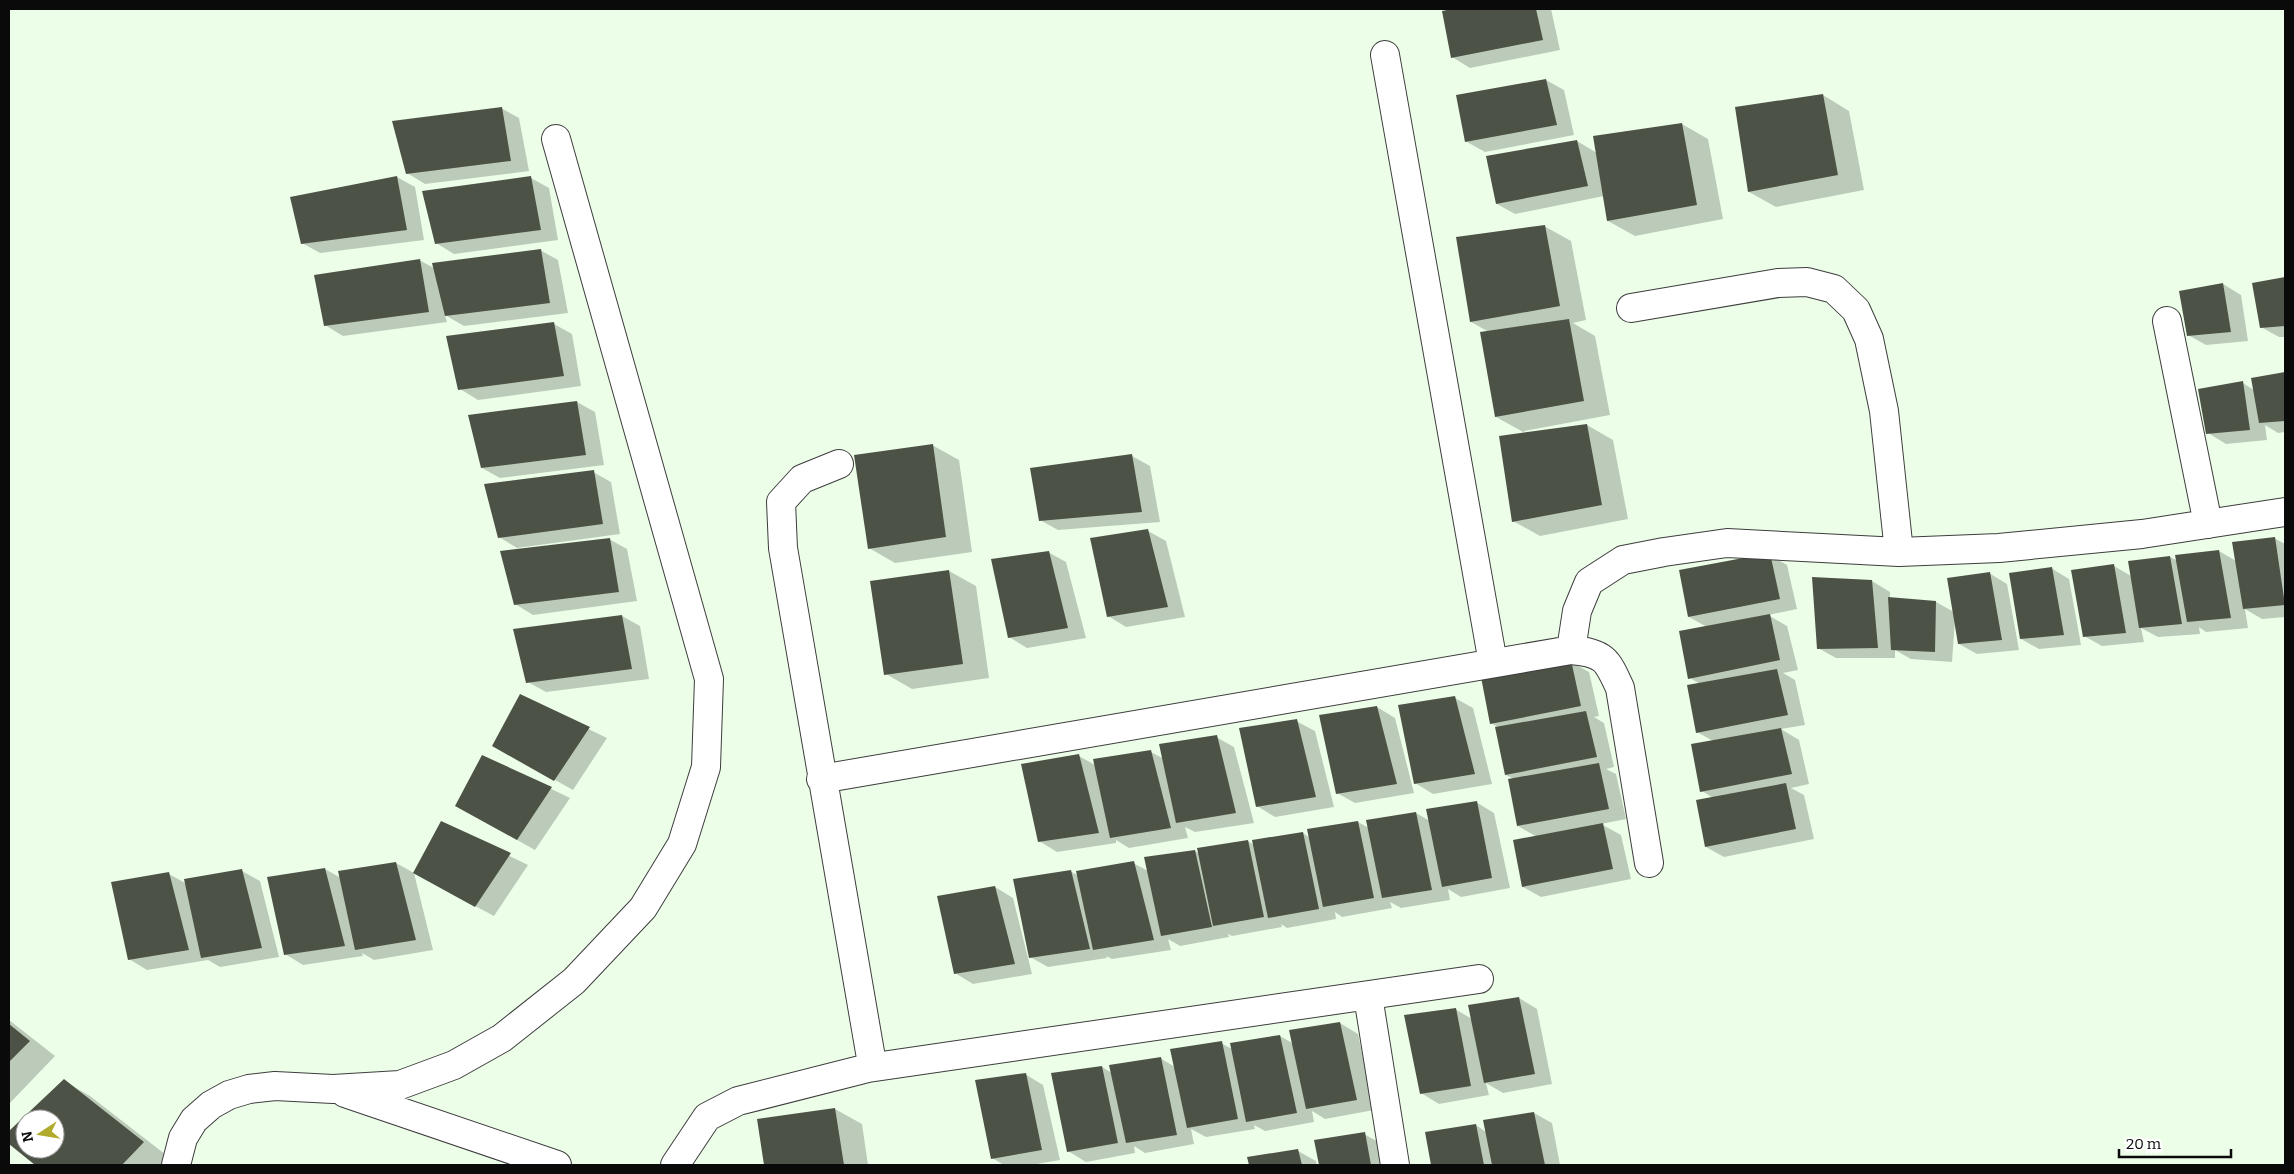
<svg xmlns="http://www.w3.org/2000/svg" width="2294" height="1174" font-family="Bitter,serif">
  <style>
    .shadow { fill: #0003; fill-rule: evenodd }
    .building { fill: #4d5247; fill-rule: evenodd }
    .lines { fill: none; stroke-linecap: round; stroke-linejoin: round }
    .minor-casing { stroke: #3d3d3d; stroke-width: 30 }
    .minor { stroke: #fff; stroke-width: 28 }
  </style>
  <rect width="100%" height="100%" fill="#ecfee8"/>
  <path class="shadow" d="M 1459,9 L 1551,9 L 1560,50 L 1470,68 L 1452,57 L 1443,12 Z
    M 1546,80 L 1564,90 L 1574,135 L 1485,152 L 1467,142 Z
    M 1823,95 L 1849,111 L 1864,190 L 1776,207 L 1749,192 Z
    M 501,108 L 519,118 L 529,171 L 425,184 L 407,173 Z
    M 1682,124 L 1708,139 L 1723,219 L 1635,236 L 1608,221 L 1604,196 L 1515,214 L 1497,204 L 1577,141 L 1597,153 Z
    M 397,177 L 415,187 L 424,240 L 320,253 L 302,243 Z
    M 531,178 L 549,188 L 558,240 L 454,254 L 436,243 Z
    M 1544,226 L 1571,241 L 1586,320 L 1573,323 L 1595,336 L 1610,415 L 1524,431 L 1525,433 L 1496,417 L 1489,332 L 1471,322 Z
    M 540,250 L 558,260 L 568,313 L 464,326 L 445,315 L 447,322 L 343,336 L 325,325 L 419,260 L 434,268 Z
    M 2285,278 L 2285,337 L 2279,337 L 2261,327 L 2253,284 Z
    M 2223,284 L 2241,295 L 2248,341 L 2206,345 L 2188,335 Z
    M 554,324 L 572,334 L 581,386 L 478,400 L 460,389 Z
    M 2285,373 L 2285,432 L 2278,433 L 2265,425 L 2267,440 L 2226,444 L 2208,433 L 2243,383 L 2254,390 L 2253,379 Z
    M 577,402 L 595,412 L 604,465 L 500,478 L 482,468 Z
    M 1587,425 L 1613,440 L 1628,519 L 1540,536 L 1513,521 Z
    M 932,445 L 959,460 L 972,552 L 895,563 L 869,548 Z
    M 1132,456 L 1150,466 L 1160,522 L 1058,530 L 1040,520 Z
    M 593,472 L 611,482 L 620,534 L 517,548 L 499,537 Z
    M 1148,531 L 1166,541 L 1185,617 L 1126,627 L 1108,616 Z
    M 2274,538 L 2285,544 L 2285,617 L 2262,619 L 2245,609 L 2248,628 L 2206,632 L 2199,627 L 2200,634 L 2158,637 L 2141,628 L 2144,642 L 2102,646 L 2084,636 L 2114,566 L 2131,576 L 2170,557 L 2178,561 L 2219,551 L 2236,561 Z
    M 609,539 L 627,549 L 637,601 L 533,615 L 515,604 Z
    M 1048,552 L 1066,562 L 1086,638 L 1027,648 L 1009,637 Z
    M 1769,555 L 1787,565 L 1797,609 L 1768,615 L 1787,626 L 1798,670 L 1783,673 L 1795,680 L 1805,725 L 1781,729 L 1799,740 L 1809,784 L 1791,788 L 1804,795 L 1814,839 L 1724,857 L 1706,847 L 1713,798 L 1702,791 L 1713,741 L 1697,732 L 1700,684 L 1690,678 L 1707,627 L 1689,617 Z
    M 2051,568 L 2069,579 L 2081,645 L 2039,649 L 2021,639 Z
    M 949,571 L 976,586 L 989,678 L 912,689 L 886,674 Z
    M 1989,573 L 2007,584 L 2019,650 L 1977,654 L 1959,644 L 1955,620 L 1952,662 L 1911,659 L 1895,650 L 1895,658 L 1836,658 L 1818,648 L 1872,581 L 1890,592 L 1890,599 L 1936,602 L 1954,612 Z
    M 622,616 L 640,626 L 649,679 L 546,692 L 528,682 Z
    M 1571,662 L 1589,672 L 1599,716 L 1594,717 L 1604,723 L 1614,767 L 1606,769 L 1616,774 L 1626,819 L 1601,824 L 1621,835 L 1631,879 L 1541,897 L 1523,887 L 1537,837 L 1518,826 L 1514,779 L 1506,775 L 1499,728 L 1491,723 Z
    M 520,696 L 607,738 L 573,790 L 512,756 Z
    M 1455,698 L 1473,708 L 1492,784 L 1433,794 L 1415,783 Z
    M 1377,707 L 1395,718 L 1414,793 L 1355,803 L 1337,793 Z
    M 1296,721 L 1315,731 L 1334,807 L 1275,817 L 1257,806 Z
    M 1216,737 L 1234,747 L 1254,823 L 1195,832 L 1185,827 L 1188,838 L 1129,848 L 1116,840 L 1116,843 L 1057,852 L 1039,841 L 1079,756 L 1095,765 L 1151,752 L 1164,759 Z
    M 483,756 L 570,798 L 535,850 L 474,816 Z
    M 1476,802 L 1494,813 L 1510,888 L 1461,897 L 1448,889 L 1450,900 L 1401,908 L 1390,902 L 1392,908 L 1342,917 L 1335,912 L 1336,919 L 1287,928 L 1281,924 L 1282,927 L 1232,936 L 1228,934 L 1229,937 L 1180,946 L 1168,939 L 1171,950 L 1112,959 L 1106,956 L 1107,958 L 1048,967 L 1030,957 L 1070,871 L 1079,876 L 1133,863 L 1148,871 L 1195,851 L 1200,854 L 1248,841 L 1254,845 L 1303,833 L 1310,838 L 1358,822 L 1369,828 L 1416,813 L 1430,821 Z
    M 442,823 L 528,865 L 494,916 L 432,883 Z
    M 396,863 L 414,873 L 433,950 L 374,960 L 362,953 L 363,956 L 303,965 L 285,954 L 325,869 L 341,878 Z
    M 242,871 L 260,881 L 279,957 L 220,967 L 208,960 L 147,970 L 129,959 L 169,874 L 187,884 Z
    M 995,887 L 1013,898 L 1032,974 L 973,984 L 955,973 Z
    M 1519,998 L 1537,1009 L 1552,1084 L 1503,1093 L 1486,1083 L 1489,1095 L 1439,1104 L 1421,1093 L 1455,1009 L 1472,1019 Z
    M 9,1020 L 55,1056 L 9,1104 Z
    M 1340,1023 L 1358,1034 L 1374,1110 L 1325,1119 L 1312,1111 L 1314,1122 L 1265,1131 L 1254,1125 L 1255,1129 L 1206,1137 L 1191,1129 L 1194,1144 L 1145,1153 L 1134,1146 L 1135,1153 L 1086,1162 L 1068,1151 L 1102,1067 L 1112,1073 L 1160,1058 L 1175,1067 L 1221,1043 L 1232,1049 L 1280,1036 L 1294,1044 Z
    M 1025,1074 L 1043,1085 L 1060,1160 L 1031,1165 L 1004,1165 L 992,1158 Z
    M 64,1081 L 90,1096 L 170,1158 L 163,1165 L 37,1165 L 9,1142 L 9,1133 ZM 25,1119 L 55,1119 L 55,1149 L 25,1149 Z
    M 835,1109 L 862,1124 L 868,1165 L 765,1165 L 758,1120 Z
    M 1534,1113 L 1552,1123 L 1560,1165 L 1433,1165 L 1426,1133 L 1476,1125 L 1486,1132 Z
    M 1364,1134 L 1382,1144 L 1387,1165 L 1320,1165 L 1315,1141 Z
    M 1298,1151 L 1316,1161 L 1317,1165 L 1251,1165 L 1249,1158 Z"/>
  <path class="building" d="M 1452,9 L 1536,9 L 1543,40 L 1451,58 L 1442,11 Z
    M 1546,79 L 1557,125 L 1465,142 L 1456,95 Z
    M 1823,94 L 1838,175 L 1748,192 L 1735,107 Z
    M 502,107 L 511,161 L 406,174 L 392,121 Z
    M 1682,123 L 1697,205 L 1607,221 L 1593,136 Z
    M 1577,140 L 1588,186 L 1496,204 L 1486,156 Z
    M 397,176 L 407,230 L 301,244 L 290,197 Z
    M 531,176 L 541,230 L 435,244 L 422,191 Z
    M 1545,225 L 1560,306 L 1470,322 L 1456,237 Z
    M 541,249 L 550,303 L 445,316 L 432,263 Z
    M 420,259 L 429,312 L 324,326 L 314,275 Z
    M 2285,277 L 2285,326 L 2260,328 L 2252,283 Z
    M 2223,283 L 2231,332 L 2187,336 L 2179,291 Z
    M 1569,319 L 1584,401 L 1495,417 L 1480,332 Z
    M 554,322 L 564,376 L 458,390 L 446,336 Z
    M 2285,372 L 2285,421 L 2259,423 L 2251,378 Z
    M 2243,381 L 2250,430 L 2206,434 L 2198,389 Z
    M 577,401 L 586,455 L 481,468 L 468,415 Z
    M 1587,424 L 1602,505 L 1512,522 L 1499,436 Z
    M 933,444 L 946,537 L 868,549 L 854,455 Z
    M 1132,454 L 1142,512 L 1039,521 L 1030,468 Z
    M 594,470 L 603,524 L 498,538 L 484,484 Z
    M 1148,529 L 1168,607 L 1107,617 L 1090,538 Z
    M 2275,537 L 2285,605 L 2243,609 L 2232,542 Z
    M 610,538 L 619,592 L 514,605 L 500,551 Z
    M 2219,550 L 2231,618 L 2187,622 L 2175,555 Z
    M 1049,551 L 1068,628 L 1008,638 L 991,559 Z
    M 1770,553 L 1780,599 L 1688,617 L 1679,570 Z
    M 2170,556 L 2182,624 L 2139,628 L 2128,561 Z
    M 2114,564 L 2126,633 L 2083,637 L 2071,570 Z
    M 2052,567 L 2064,635 L 2020,639 L 2009,573 Z
    M 949,570 L 963,664 L 884,675 L 870,581 Z
    M 1990,572 L 2002,640 L 1958,644 L 1947,578 Z
    M 1812,577 L 1872,580 L 1878,648 L 1817,649 Z
    M 1888,597 L 1936,601 L 1935,652 L 1891,650 Z
    M 1770,614 L 1780,660 L 1688,679 L 1679,631 Z
    M 622,615 L 632,669 L 526,683 L 513,629 Z
    M 1571,660 L 1581,706 L 1490,724 L 1481,677 Z
    M 1777,669 L 1788,715 L 1696,733 L 1687,685 Z
    M 520,694 L 590,727 L 554,781 L 492,746 Z
    M 1455,696 L 1475,774 L 1414,784 L 1398,705 Z
    M 1377,706 L 1397,784 L 1336,794 L 1319,715 Z
    M 1586,711 L 1597,757 L 1505,775 L 1495,727 Z
    M 1297,719 L 1316,797 L 1256,807 L 1239,728 Z
    M 1781,728 L 1792,774 L 1700,792 L 1691,744 Z
    M 1217,735 L 1236,813 L 1176,823 L 1159,744 Z
    M 1151,750 L 1171,828 L 1110,838 L 1093,759 Z
    M 1079,754 L 1099,833 L 1038,842 L 1021,764 Z
    M 482,755 L 552,787 L 517,840 L 455,806 Z
    M 1599,763 L 1609,809 L 1517,826 L 1508,779 Z
    M 1786,783 L 1796,829 L 1705,847 L 1696,800 Z
    M 1477,801 L 1492,878 L 1442,887 L 1426,809 Z
    M 1416,812 L 1432,890 L 1382,898 L 1366,820 Z
    M 441,821 L 511,853 L 475,907 L 413,873 Z
    M 1358,821 L 1374,898 L 1323,907 L 1307,829 Z
    M 1603,823 L 1613,869 L 1522,887 L 1513,840 Z
    M 1303,832 L 1319,909 L 1268,918 L 1252,840 Z
    M 1248,840 L 1264,917 L 1213,926 L 1197,848 Z
    M 1195,850 L 1212,927 L 1161,936 L 1144,857 Z
    M 1134,861 L 1154,940 L 1093,950 L 1076,871 Z
    M 396,862 L 416,940 L 355,950 L 338,871 Z
    M 325,868 L 345,946 L 284,955 L 267,877 Z
    M 242,869 L 262,948 L 201,958 L 184,879 Z
    M 1071,870 L 1090,949 L 1029,958 L 1013,879 Z
    M 169,872 L 189,950 L 128,960 L 111,882 Z
    M 995,886 L 1015,964 L 954,974 L 937,896 Z
    M 1519,997 L 1535,1074 L 1484,1083 L 1468,1005 Z
    M 1456,1008 L 1471,1086 L 1420,1094 L 1404,1015 Z
    M 1340,1022 L 1357,1100 L 1306,1109 L 1289,1030 Z
    M 9,1024 L 30,1041 L 9,1062 Z
    M 1280,1035 L 1297,1113 L 1246,1122 L 1230,1043 Z
    M 1222,1041 L 1238,1119 L 1187,1128 L 1170,1049 Z
    M 1161,1057 L 1177,1135 L 1126,1143 L 1109,1065 Z
    M 1102,1066 L 1118,1143 L 1067,1152 L 1051,1073 Z
    M 1026,1073 L 1042,1150 L 991,1159 L 975,1080 Z
    M 64,1079 L 144,1142 L 122,1165 L 35,1165 L 9,1144 L 9,1131 ZM 25,1119 L 55,1119 L 55,1149 L 25,1149 Z
    M 835,1108 L 844,1165 L 764,1165 L 757,1119 Z
    M 1534,1112 L 1545,1165 L 1492,1165 L 1483,1120 Z
    M 1476,1124 L 1484,1165 L 1431,1165 L 1425,1132 Z
    M 1365,1132 L 1371,1165 L 1319,1165 L 1314,1140 Z
    M 1298,1149 L 1302,1165 L 1249,1165 L 1247,1157 Z"/>
  <g class="lines">
    <g class="minor-casing">
      <path id="minor" d="M 1385,55 L 1493,663
        M 1631,308 L 1778,283 L 1807,282 L 1834,289 L 1856,310 L 1869,339 L 1884,411 L 1899,552
        M 2167,321 L 2208,524
        M 1571,650 L 1577,611 L 1589,582 L 1623,560 L 1664,552 L 1727,543 L 1899,552 L 1999,548 L 2142,534 L 2285,512
        M 821,779 L 1571,650 C 1604,653 1607,659 1620,688 L 1649,863
        M 1368,996 L 1395,1165
        M 868,1068 L 1479,979
        M 345,1093 L 557,1165
        M 176,1165 L 183,1138 L 194,1120 L 211,1105 L 229,1095 L 249,1089 L 275,1086 L 333,1089 L 400,1085 L 454,1065 L 502,1038 L 574,981 L 643,908 L 682,844 L 706,767 L 709,679 L 556,139
        M 675,1165 L 707,1117 L 738,1101 L 868,1068 L 871,1058 L 783,548 L 781,502 L 802,479 L 839,464"/>
    </g>
    <use href="#minor" class="minor"/>
  </g>
  <rect width="2294" height="1174" fill="none" stroke="#0a0a0a" stroke-width="20"/>
  <g transform="translate(40 1134) rotate(258)"><circle r="24" fill="#ffffff" stroke="#9d9d9d"/>
  <path d="M0-4L9 19L0 12L-9 19Z" fill="#b0ab2c"/>
  <text y="-8" font-size="14" font-weight="bold" text-anchor="middle" fill="#0a0a0a">N</text>
  </g>
  <path d="M2119 1149v8h112v-8" fill="none" stroke="#0a0a0a" stroke-width="2.5"/>
  <text x="2126" y="1149" font-size="15" fill="#0a0a0a" stroke="#ffffff" stroke-width="4" paint-order="stroke">20 m</text>
</svg>
